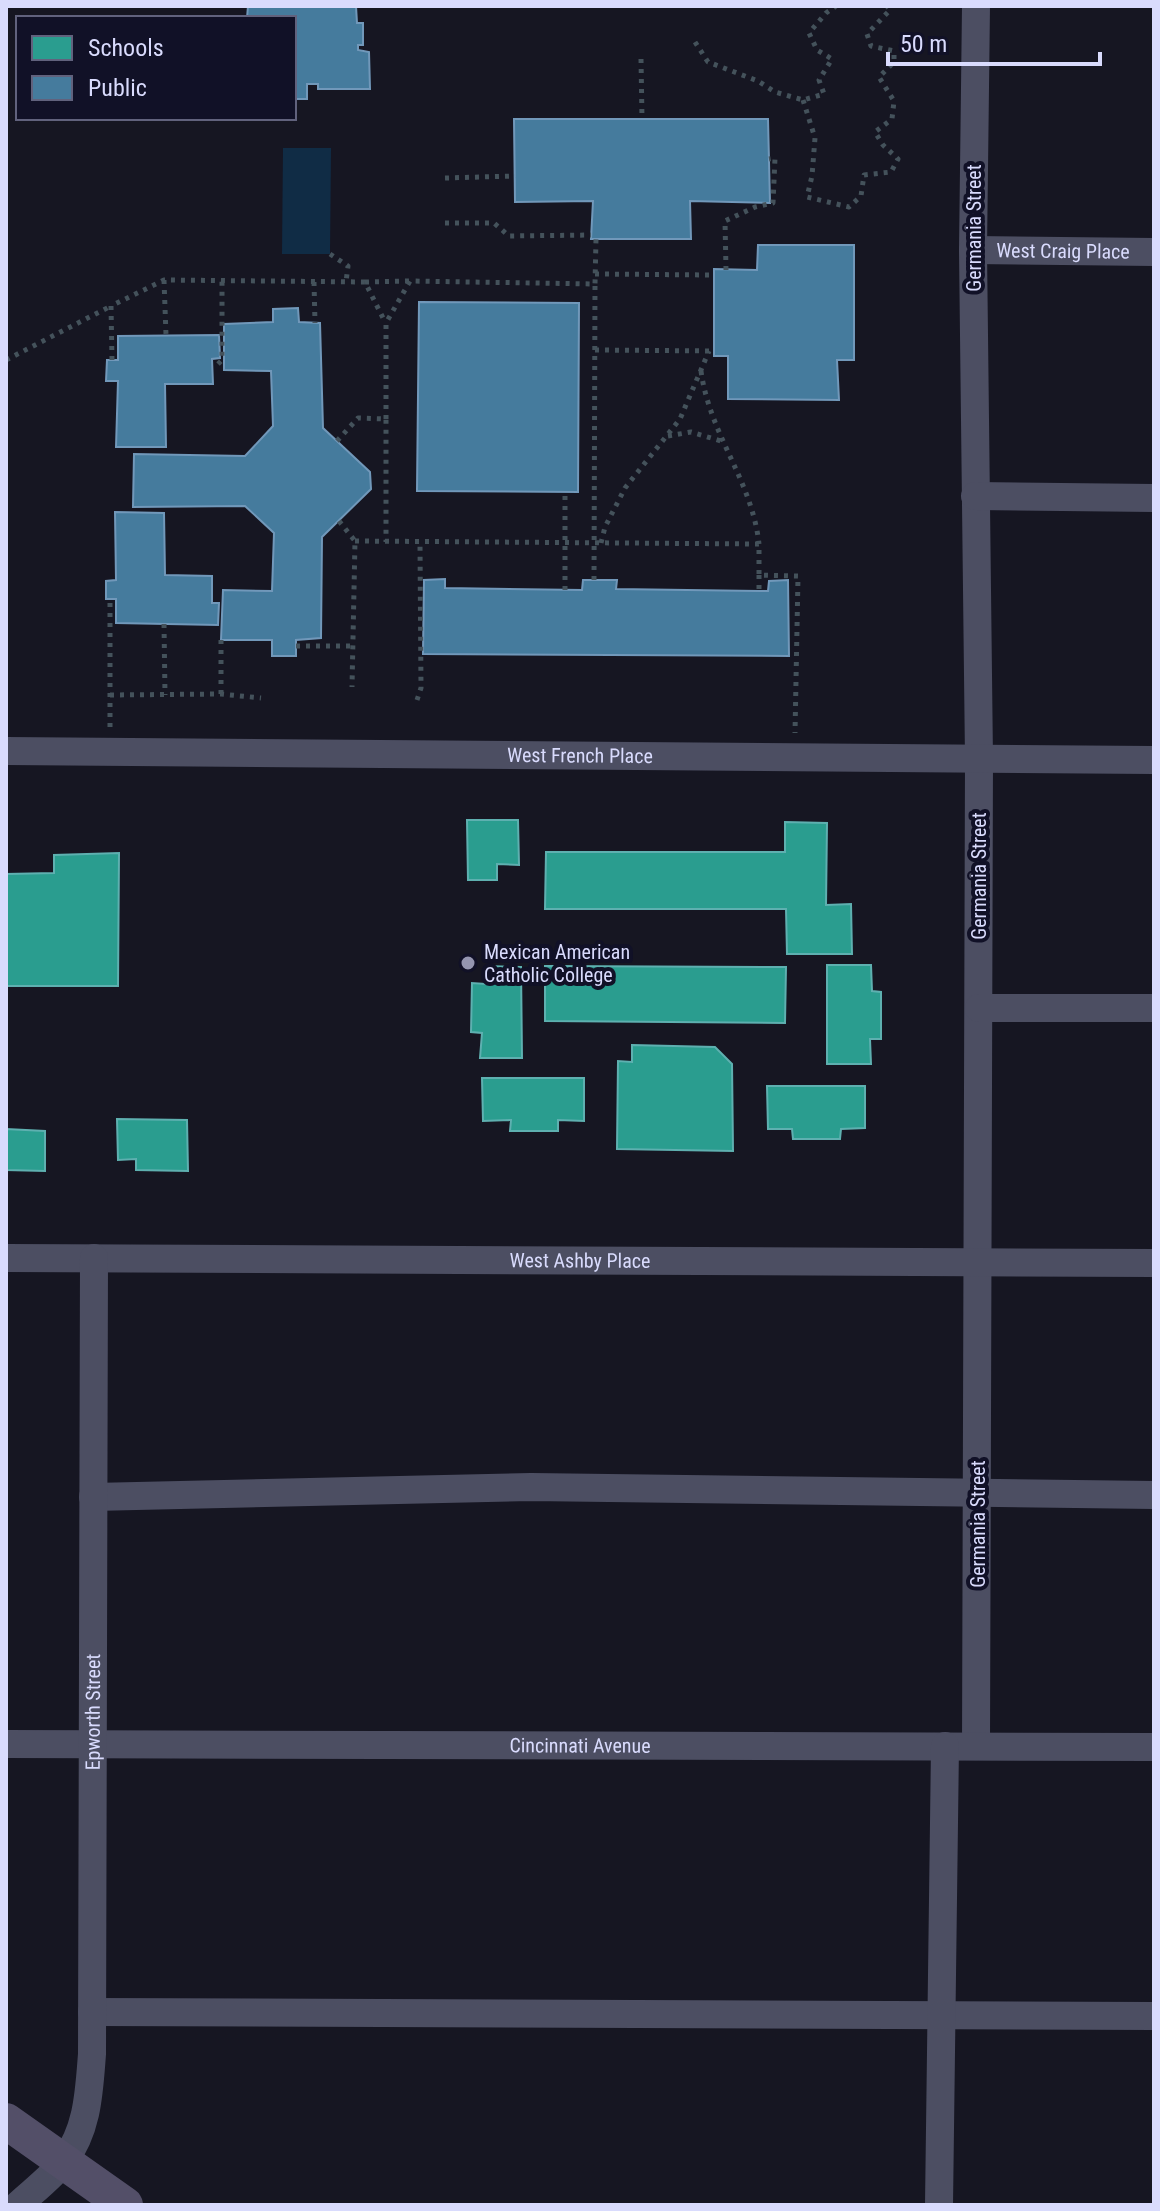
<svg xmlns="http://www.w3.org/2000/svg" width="1160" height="2211" font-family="'Roboto Condensed',sans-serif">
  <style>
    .water { fill: #102c45 }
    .schools { fill: #2a9d8f; stroke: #5eb0b0; stroke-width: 2 }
    .public { fill: #457b9d; stroke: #7198ba; stroke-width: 2 }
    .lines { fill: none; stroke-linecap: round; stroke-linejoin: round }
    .path { stroke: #44525b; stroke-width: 5; stroke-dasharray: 4 6; stroke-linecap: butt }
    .minor { stroke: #4c4e62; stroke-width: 28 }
    .major { stroke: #534f68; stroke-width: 36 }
    .poi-dot { fill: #9596b0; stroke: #111127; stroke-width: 3 }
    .labels { text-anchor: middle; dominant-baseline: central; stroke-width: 8; stroke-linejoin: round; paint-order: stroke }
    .street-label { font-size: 20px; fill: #d9dbfd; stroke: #111127 }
    .poi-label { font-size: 20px; fill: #d9dbfd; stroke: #111127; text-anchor: start }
  </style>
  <rect width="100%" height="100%" fill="#161622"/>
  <path class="water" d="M 283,148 L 331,148 L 330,254 L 282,254 Z"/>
  <path class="schools" d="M 467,820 L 518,820 L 519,865 L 497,864 L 497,880 L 468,880 Z
    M 785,822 L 827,823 L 826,905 L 851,904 L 852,954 L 787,954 L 786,909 L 545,909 L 546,852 L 785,852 Z
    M 119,853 L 118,986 L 6,986 L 6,874 L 54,873 L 54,855 Z
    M 827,965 L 871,965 L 872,991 L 881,992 L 881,1039 L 870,1039 L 871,1064 L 827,1064 Z
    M 486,966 L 521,967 L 522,1058 L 480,1058 L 482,1033 L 471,1032 L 472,983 L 486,984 Z
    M 545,966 L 786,967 L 785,1023 L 545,1021 Z
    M 632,1045 L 715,1047 L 732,1064 L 733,1151 L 617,1149 L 618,1061 L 632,1062 Z
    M 482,1078 L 584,1078 L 584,1121 L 558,1120 L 558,1131 L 510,1131 L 511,1120 L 483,1121 Z
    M 767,1086 L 865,1086 L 865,1128 L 841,1129 L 840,1139 L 793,1139 L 792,1129 L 768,1129 Z
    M 117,1119 L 187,1120 L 188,1171 L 136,1170 L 136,1159 L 118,1160 Z
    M 6,1129 L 45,1131 L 45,1171 L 6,1170 Z"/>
  <path class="public" d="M 248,6 L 356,6 L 357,23 L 363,23 L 363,45 L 358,45 L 358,50 L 369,52 L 370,89 L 318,89 L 318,84 L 307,84 L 307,99 L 294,99 L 294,18 L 247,18 Z
    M 514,119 L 768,119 L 770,203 L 690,201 L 691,239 L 591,239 L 593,201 L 515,202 Z
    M 758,245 L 854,245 L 854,360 L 837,360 L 839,400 L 728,399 L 728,356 L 714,356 L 714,269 L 757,270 Z
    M 419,302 L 579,303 L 578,492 L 417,491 Z
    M 298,308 L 299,322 L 320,323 L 323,428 L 370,472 L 371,489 L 322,537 L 321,638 L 296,640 L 296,656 L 272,656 L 272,640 L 221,640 L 223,590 L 272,591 L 274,533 L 245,506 L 133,507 L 134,454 L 245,456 L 273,426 L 271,371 L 224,370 L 224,324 L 273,322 L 273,309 Z
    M 219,335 L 220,358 L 212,359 L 213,384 L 165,384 L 166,447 L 116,447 L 118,381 L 106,381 L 107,360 L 118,360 L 118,336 Z
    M 115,512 L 164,513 L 165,575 L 212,576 L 212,603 L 219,603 L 218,625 L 116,623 L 116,599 L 106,599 L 106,581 L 116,580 Z
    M 445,579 L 445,588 L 582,590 L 583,580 L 617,580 L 616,589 L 759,591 L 768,591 L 769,581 L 788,580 L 789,656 L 423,654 L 424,580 Z"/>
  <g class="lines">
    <path class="path" d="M 695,42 L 708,62 L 758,81 L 775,92 L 803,100 L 824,94 L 819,80 L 832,59 L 817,50 L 809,33 L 826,13 L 836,6
      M 641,59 L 642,119
      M 803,100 L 815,138 L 812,176 L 807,197 L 849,207 L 861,196 L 864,175 L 891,172 L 898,159 L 883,145 L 875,132 L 892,119 L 894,101 L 879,77 L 894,62 L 894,51 L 871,46 L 867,34 L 890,10 L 887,6
      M 445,178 L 515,176
      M 445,223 L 494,223 L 509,236 L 591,235
      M 330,254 L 348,266 L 346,282
      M 726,270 L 725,221 L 755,207 L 773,203 L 775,158 L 769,159
      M 595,274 L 713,275
      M 164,280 L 166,335
      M 314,282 L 315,323
      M 365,282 L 410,281
      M 595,350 L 714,351
      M 6,360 L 111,306
      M 112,360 L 111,306 L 164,280 L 365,282 L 385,322
      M 218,364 L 222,360 L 222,281
      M 701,371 C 710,436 752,480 759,544
      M 386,419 L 386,323 L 410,281 L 595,284 L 596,239
      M 668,436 L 691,432 L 721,441
      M 337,441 L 358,418 L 386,419 L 386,542
      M 339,521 L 355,541 L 352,687
      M 355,541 L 759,544 L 759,575 L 798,576 L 795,733
      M 601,543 L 605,527 L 625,488 L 680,419 L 709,351
      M 759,575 L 759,591
      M 594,580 L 595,284
      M 565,590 L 565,492
      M 164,624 L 165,695
      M 296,646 L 353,646
      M 221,694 L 221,640
      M 110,695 L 221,694 L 261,698
      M 417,700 L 421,688 L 420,543
      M 110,727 L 110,599"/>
    <g class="minor">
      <path d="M 976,6 L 973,250 L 979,759 L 976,1746"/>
      <path id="s1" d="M 973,250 L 1154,252"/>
      <path d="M 975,496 L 1154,498"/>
      <path id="s2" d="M 6,751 L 1154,760"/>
      <path d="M 979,1008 L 1154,1008"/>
      <path id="s3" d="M 6,1258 L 1154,1263"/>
      <path d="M 93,1497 L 531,1487 L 1154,1495"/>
      <path id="s4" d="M 6,1744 L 1154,1747"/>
      <path d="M 92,2012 L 1154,2016"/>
      <path id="s5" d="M 18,2205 C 33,2191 52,2177 64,2161 C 88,2129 89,2092 92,2054 L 94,1258"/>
      <path d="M 939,2205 L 945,1746"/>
    </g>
    <path class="major" d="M 6,2121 L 125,2205"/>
  </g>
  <circle class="poi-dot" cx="468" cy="963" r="8"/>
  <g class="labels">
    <g class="street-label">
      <text transform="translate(974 228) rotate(-90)">Germania Street</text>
      <text stroke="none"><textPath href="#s1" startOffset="90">West Craig Place</textPath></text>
      <text stroke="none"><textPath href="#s2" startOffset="574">West French Place</textPath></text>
      <text transform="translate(979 876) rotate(-90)">Germania Street</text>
      <text stroke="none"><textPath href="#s3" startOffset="574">West Ashby Place</textPath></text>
      <text transform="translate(978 1524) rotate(-90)">Germania Street</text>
      <text stroke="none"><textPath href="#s5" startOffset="518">Epworth Street</textPath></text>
      <text stroke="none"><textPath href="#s4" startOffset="574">Cincinnati Avenue</textPath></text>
    </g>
    <g class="poi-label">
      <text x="484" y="952">Mexican American<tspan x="484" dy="23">Catholic College</tspan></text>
    </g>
  </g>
  <rect width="1160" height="2211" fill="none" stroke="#d9dbfd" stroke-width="16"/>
  <rect x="16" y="16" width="280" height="104" fill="#111127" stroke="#61627d" stroke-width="2"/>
  <rect x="32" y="36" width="40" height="24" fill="#2a9d8f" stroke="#61627d" stroke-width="2"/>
  <text x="88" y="56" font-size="24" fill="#d9dbfd">Schools</text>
  <rect x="32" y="76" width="40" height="24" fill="#457b9d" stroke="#61627d" stroke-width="2"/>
  <text x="88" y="96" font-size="24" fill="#d9dbfd">Public</text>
  <path d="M888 52v12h212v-12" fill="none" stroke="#d9dbfd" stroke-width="4"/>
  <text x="900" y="52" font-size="24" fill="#d9dbfd" stroke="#111127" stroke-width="6" paint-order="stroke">50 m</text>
</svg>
